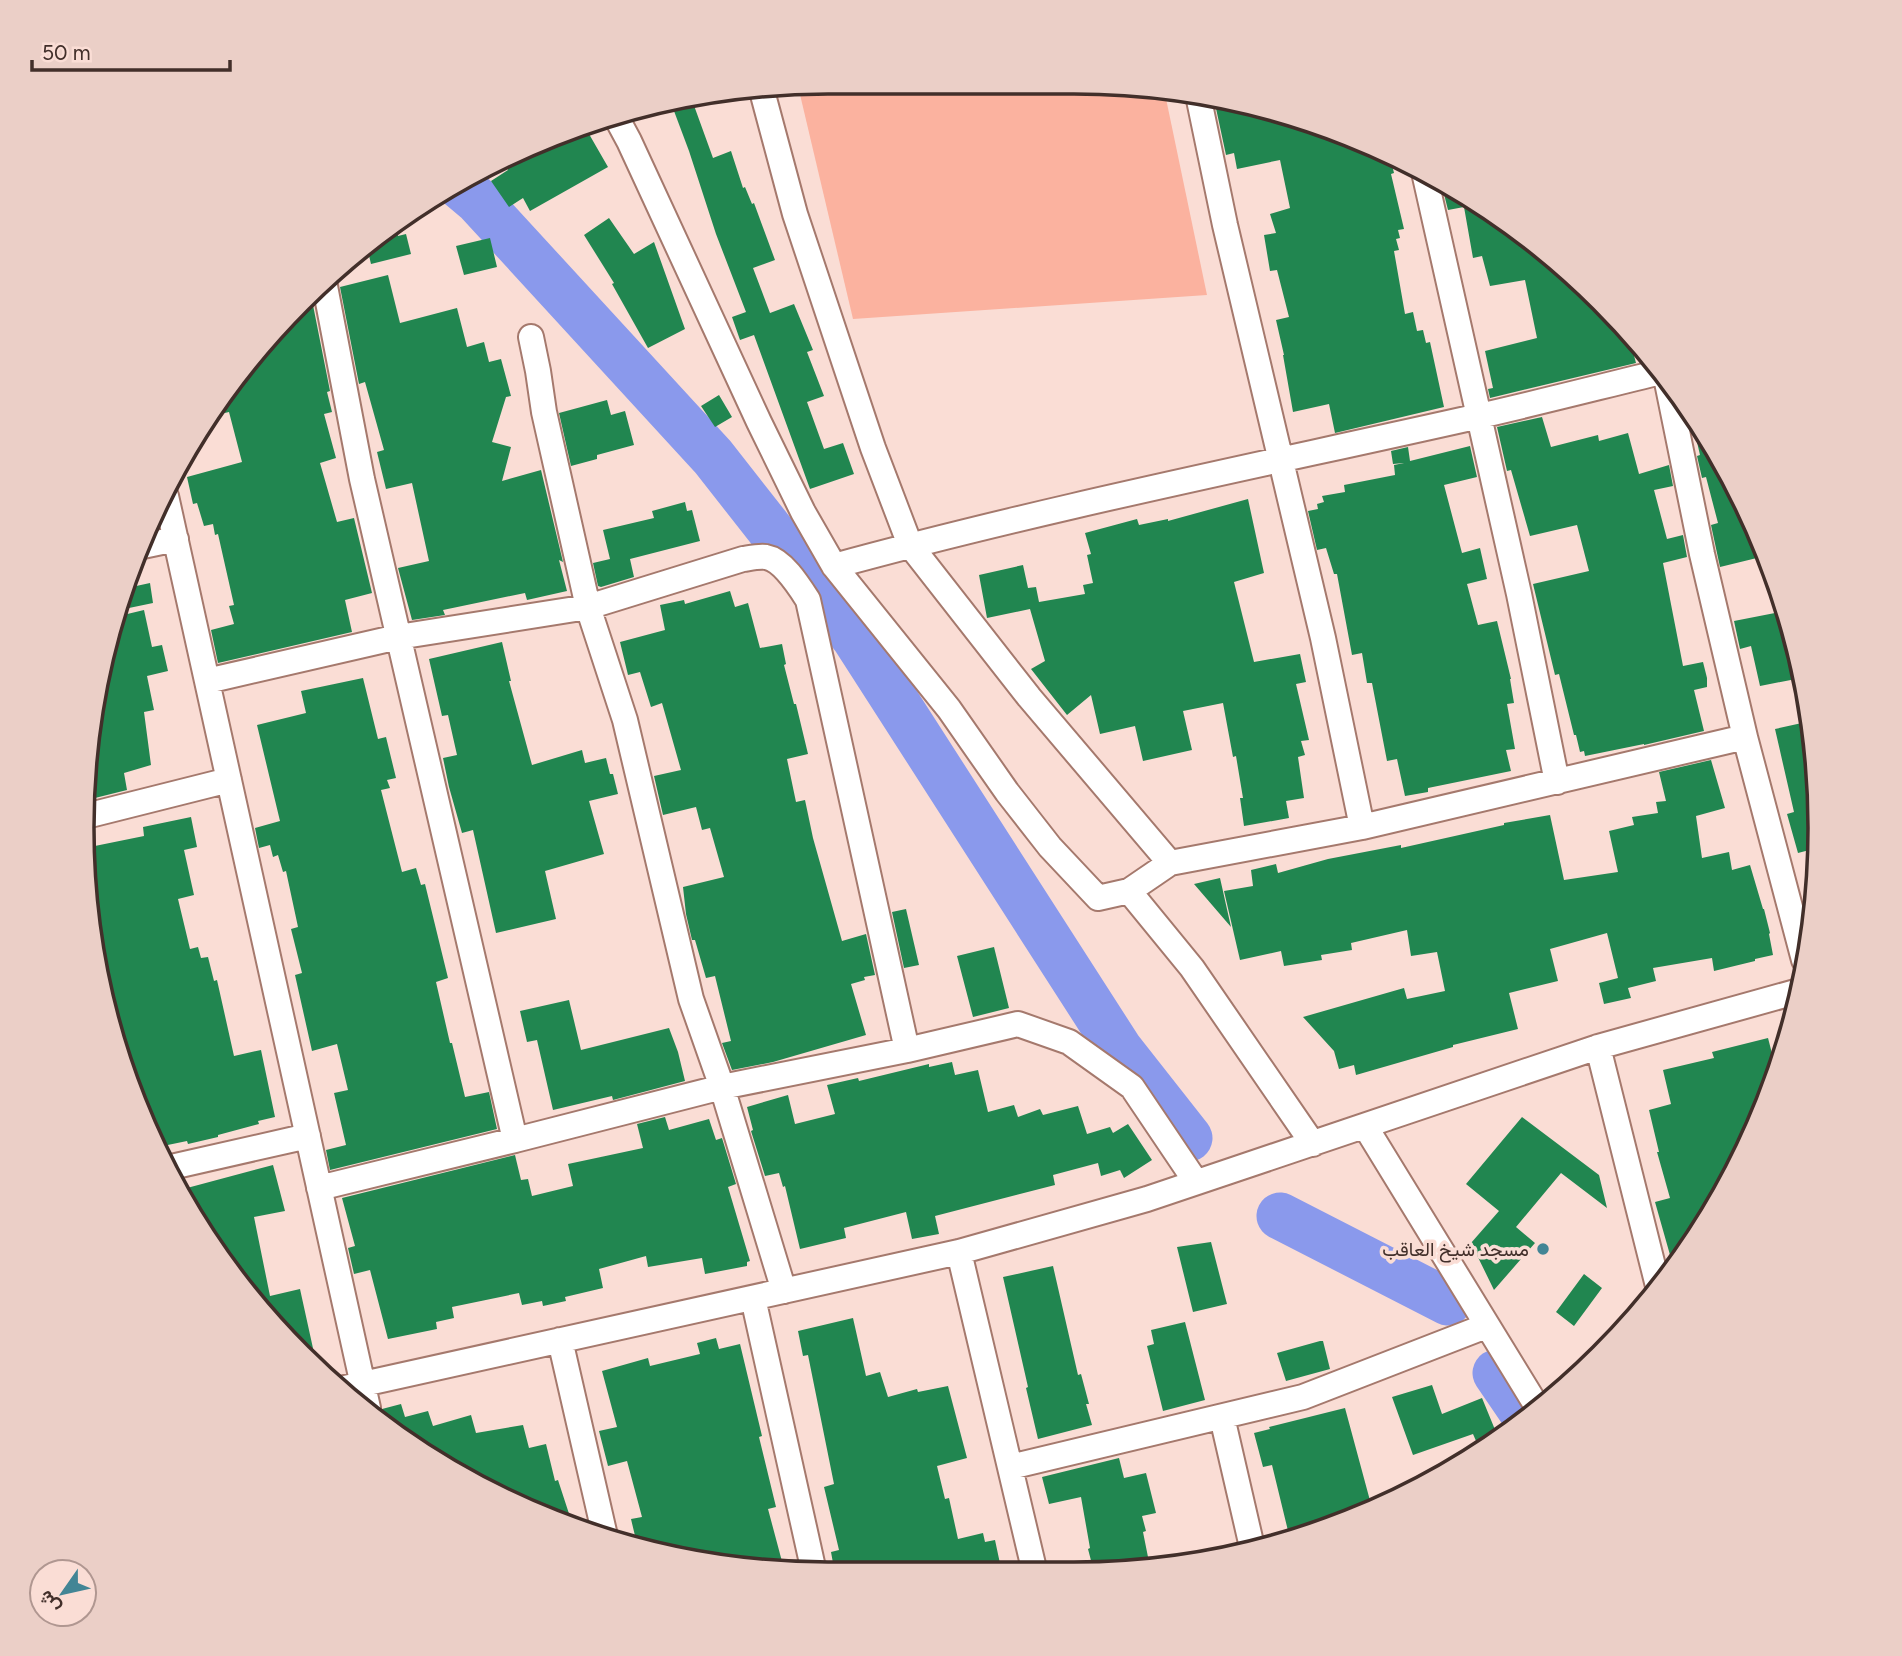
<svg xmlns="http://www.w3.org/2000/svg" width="1902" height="1656" font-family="Figtree,Vazirmatn,sans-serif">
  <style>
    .green { fill: #fbb29f }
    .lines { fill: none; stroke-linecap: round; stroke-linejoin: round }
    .river { stroke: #8a99ec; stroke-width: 47 }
    .building { fill: #218650 }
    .street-casing { stroke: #a5796d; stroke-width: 28 }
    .street { stroke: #fff; stroke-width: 24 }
    .poi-dot { fill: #428595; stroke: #faddd5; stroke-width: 2.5 }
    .labels { text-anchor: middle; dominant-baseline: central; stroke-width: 7; stroke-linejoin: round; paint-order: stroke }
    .poi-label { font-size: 19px; fill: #422f2a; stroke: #faddd5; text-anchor: end }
    .rim { fill: none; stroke: #422f2a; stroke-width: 3.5 }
  </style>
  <rect width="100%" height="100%" fill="#faddd5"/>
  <path class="green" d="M 828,82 L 1164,89 L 1207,295 L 853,319 L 798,86 Z"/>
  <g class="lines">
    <path class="river" d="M 459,185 L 478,201 L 713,457 L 855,638 L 1119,1049 L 1189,1138
      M 1280,1216 L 1448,1302
      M 1496,1373 L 1526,1417"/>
  </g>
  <path class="building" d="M 1214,99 L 1313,122 L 1389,153 L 1394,173 L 1391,174 L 1404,229 L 1398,230 L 1400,238 L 1396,239 L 1399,250 L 1394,251 L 1405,314 L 1413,312 L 1417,331 L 1423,330 L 1426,343 L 1430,342 L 1444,407 L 1335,433 L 1329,404 L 1293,412 L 1283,355 L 1284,355 L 1276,320 L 1289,317 L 1277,270 L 1270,271 L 1264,235 L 1276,233 L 1270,214 L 1290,208 L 1280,160 L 1237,169 L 1234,153 L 1226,155 Z
    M 692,100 L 713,158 L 731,151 L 743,188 L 745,187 L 752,204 L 754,203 L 775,260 L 753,268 L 770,313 L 794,304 L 813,350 L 807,352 L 824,396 L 807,402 L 824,449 L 843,443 L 854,474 L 810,489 L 754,335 L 740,340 L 732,317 L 746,312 L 716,234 L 689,151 L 671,103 Z
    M 581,128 L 587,136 L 589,134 L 608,167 L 530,211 L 523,198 L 509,207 L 491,181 L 508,170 L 501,158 Z
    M 1451,189 L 1528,237 L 1627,329 L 1636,363 L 1490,398 L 1488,389 L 1493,388 L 1485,351 L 1537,338 L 1525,280 L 1490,286 L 1482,256 L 1473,258 L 1464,207 L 1448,210 L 1443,190 Z
    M 609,218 L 634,254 L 654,242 L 685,329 L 648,348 L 612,284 L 614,283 L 584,235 Z
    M 397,227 L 398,236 L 406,234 L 411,254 L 371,264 L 367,247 Z
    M 490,238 L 497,267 L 464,275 L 456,246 Z
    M 388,275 L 400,323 L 457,308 L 467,347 L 484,342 L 489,362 L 501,359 L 511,396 L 506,397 L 492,442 L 511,447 L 502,481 L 541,470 L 563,562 L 559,560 L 567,591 L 527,600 L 525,593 L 443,610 L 445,615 L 412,620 L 398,568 L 429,561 L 412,483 L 386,489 L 377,452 L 384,450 L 365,382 L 359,384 L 340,287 Z
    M 311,295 L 330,391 L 327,392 L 332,412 L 324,414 L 336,458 L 320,463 L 337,522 L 354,518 L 372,593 L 345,600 L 352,632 L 218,663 L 211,630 L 234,624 L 229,606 L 234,605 L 218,534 L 215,535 L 213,524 L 204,526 L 197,503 L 193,504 L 187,477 L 242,462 L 229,412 L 212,416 L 236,374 Z
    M 719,395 L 732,417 L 715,427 L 701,406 Z
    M 607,400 L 611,415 L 625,411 L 634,445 L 597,455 L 597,459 L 571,466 L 559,413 Z
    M 1691,416 L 1720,455 L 1765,556 L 1720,567 L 1711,525 L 1718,523 L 1706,477 L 1702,478 L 1697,456 L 1700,455 Z
    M 1542,417 L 1551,447 L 1598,435 L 1599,441 L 1628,433 L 1639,474 L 1669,465 L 1673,486 L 1654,490 L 1667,539 L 1683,535 L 1687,557 L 1663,563 L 1683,666 L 1703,662 L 1707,678 L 1707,687 L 1694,690 L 1704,731 L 1644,745 L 1644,744 L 1585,756 L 1584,751 L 1580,752 L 1576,735 L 1574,735 L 1559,674 L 1555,675 L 1533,584 L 1589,571 L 1577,525 L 1530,536 L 1511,470 L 1507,471 L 1497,427 Z
    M 1470,446 L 1477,477 L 1444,485 L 1462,553 L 1480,548 L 1487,579 L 1467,584 L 1478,625 L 1497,621 L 1511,679 L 1510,679 L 1514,703 L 1507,704 L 1515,749 L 1506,750 L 1511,771 L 1428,788 L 1428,792 L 1405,796 L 1397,759 L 1387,761 L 1372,683 L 1367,683 L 1362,653 L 1352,655 L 1337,574 L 1334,574 L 1326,548 L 1317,550 L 1308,511 L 1318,509 L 1317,504 L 1324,502 L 1322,496 L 1345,492 L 1344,485 L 1395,475 L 1394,465 L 1404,463 L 1393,464 L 1391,451 L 1408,447 L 1410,461 Z
    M 1248,499 L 1264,573 L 1234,582 L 1254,662 L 1300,654 L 1306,682 L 1296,684 L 1309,740 L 1301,741 L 1305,755 L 1298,757 L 1304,798 L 1286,801 L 1289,818 L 1244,826 L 1240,798 L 1243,798 L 1236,756 L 1233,757 L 1223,703 L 1183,711 L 1192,750 L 1143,761 L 1135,726 L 1100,734 L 1091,695 L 1067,715 L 1031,669 L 1045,661 L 1030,609 L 987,618 L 979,575 L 1023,565 L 1028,588 L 1036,587 L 1039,602 L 1085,594 L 1083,585 L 1093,583 L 1087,555 L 1091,554 L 1085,533 L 1137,519 L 1139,525 L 1168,519 L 1168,521 Z
    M 685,502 L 687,511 L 692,510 L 700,541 L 630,559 L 634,577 L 601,587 L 598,586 L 593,563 L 610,559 L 603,530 L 654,518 L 652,511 Z
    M 150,583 L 153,603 L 129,608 L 127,588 Z
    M 730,591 L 735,607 L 748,603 L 760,648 L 782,644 L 786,664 L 784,665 L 794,704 L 796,704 L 808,754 L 787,759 L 796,802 L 805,800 L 813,838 L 842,941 L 866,934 L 875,975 L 864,977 L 865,980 L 851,984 L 866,1035 L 773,1062 L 732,1070 L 722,1043 L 731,1041 L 715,976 L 706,978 L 695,940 L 692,940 L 686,914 L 683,887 L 724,877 L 710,828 L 702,830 L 696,807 L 663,815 L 654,776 L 681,770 L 662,703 L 651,707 L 640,672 L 628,675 L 620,642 L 665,630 L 660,605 L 684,600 L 685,604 Z
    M 144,610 L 152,647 L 162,645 L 168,671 L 147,676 L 154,710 L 144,712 L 151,765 L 124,773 L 127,790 L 95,798 L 88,758 L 89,730 L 119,616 Z
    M 1785,611 L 1801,678 L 1760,686 L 1751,646 L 1740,649 L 1734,621 Z
    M 502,642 L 511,681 L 509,681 L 532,765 L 582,750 L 585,763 L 606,758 L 610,774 L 613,774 L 618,794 L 589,801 L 604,854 L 545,871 L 556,919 L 496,933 L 473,830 L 462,833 L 449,787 L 443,758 L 457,755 L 448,715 L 442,716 L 429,659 Z
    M 363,678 L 378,739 L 386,737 L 396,778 L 387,780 L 390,788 L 381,790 L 402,872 L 416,868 L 421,885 L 425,884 L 448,978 L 436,982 L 450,1043 L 452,1043 L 465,1097 L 489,1092 L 497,1129 L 330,1170 L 326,1150 L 346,1145 L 334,1093 L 348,1090 L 337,1044 L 312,1051 L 295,975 L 302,973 L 291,929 L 298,927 L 286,871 L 283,872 L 278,855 L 273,857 L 270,845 L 259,848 L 255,828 L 280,821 L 257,725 L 306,713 L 301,691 Z
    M 1811,721 L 1813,731 L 1817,848 L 1798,853 L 1787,814 L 1794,812 L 1775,729 Z
    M 1711,760 L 1725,808 L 1696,816 L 1702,858 L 1729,852 L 1732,870 L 1750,865 L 1763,909 L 1764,909 L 1770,933 L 1769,934 L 1773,955 L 1755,959 L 1755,961 L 1714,971 L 1712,958 L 1653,968 L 1656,981 L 1628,988 L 1631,998 L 1604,1004 L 1599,983 L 1618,978 L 1607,933 L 1550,949 L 1558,981 L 1509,993 L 1518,1029 L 1453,1045 L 1453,1047 L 1356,1075 L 1354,1065 L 1339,1069 L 1334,1051 L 1303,1017 L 1404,988 L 1407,999 L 1445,991 L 1437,952 L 1411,956 L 1407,930 L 1351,943 L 1352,950 L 1321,955 L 1322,960 L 1284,966 L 1281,951 L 1240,960 L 1224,891 L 1253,886 L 1251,870 L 1276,864 L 1278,873 L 1328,859 L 1401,845 L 1401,848 L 1504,825 L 1504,823 L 1550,815 L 1564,880 L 1618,872 L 1609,831 L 1634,825 L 1632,817 L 1658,813 L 1656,802 L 1666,801 L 1659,772 Z
    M 191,817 L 197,847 L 184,850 L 194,895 L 178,899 L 190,949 L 198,947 L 201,958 L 208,957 L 214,981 L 217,980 L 234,1056 L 261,1050 L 275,1117 L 258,1121 L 259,1124 L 218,1135 L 218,1137 L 188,1144 L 187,1141 L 158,1147 L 122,1067 L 84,877 L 85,848 L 144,836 L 143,827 Z
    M 1220,878 L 1231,927 L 1194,884 Z
    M 906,909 L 919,965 L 904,968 L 892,912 Z
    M 994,947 L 1009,1008 L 973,1017 L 957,956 Z
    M 569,1000 L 581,1050 L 669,1028 L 678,1052 L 685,1081 L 613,1100 L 612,1096 L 553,1110 L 537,1040 L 527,1042 L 520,1011 Z
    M 1768,1038 L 1776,1069 L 1743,1158 L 1674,1269 L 1655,1202 L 1670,1198 L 1657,1152 L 1659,1152 L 1649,1110 L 1671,1104 L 1663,1070 L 1714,1058 L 1712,1052 Z
    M 952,1062 L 955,1075 L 978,1070 L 988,1112 L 1014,1105 L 1018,1117 L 1040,1109 L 1043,1115 L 1078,1106 L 1087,1134 L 1110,1127 L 1113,1133 L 1128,1124 L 1152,1160 L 1124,1178 L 1120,1170 L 1101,1176 L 1098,1163 L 1053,1175 L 1055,1185 L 935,1216 L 939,1234 L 912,1239 L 906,1212 L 844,1228 L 846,1238 L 800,1249 L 785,1186 L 783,1187 L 779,1173 L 765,1176 L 751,1131 L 753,1130 L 747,1107 L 788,1095 L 795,1124 L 835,1114 L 827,1085 L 858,1078 L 859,1081 L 929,1064 L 929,1067 Z
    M 665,1117 L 669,1130 L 709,1119 L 716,1140 L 722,1138 L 736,1184 L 728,1187 L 750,1261 L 747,1262 L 747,1266 L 705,1274 L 702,1258 L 648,1267 L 646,1256 L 599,1269 L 603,1288 L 565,1297 L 566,1301 L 543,1306 L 542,1301 L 522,1305 L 519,1293 L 452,1307 L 454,1318 L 436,1322 L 437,1329 L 388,1339 L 370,1270 L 354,1274 L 348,1248 L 355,1246 L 342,1198 L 515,1155 L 521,1180 L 528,1179 L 532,1196 L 573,1186 L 568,1164 L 643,1148 L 637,1124 Z
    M 1522,1117 L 1599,1175 L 1607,1208 L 1561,1173 L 1516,1227 L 1535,1243 L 1494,1290 L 1471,1243 L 1499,1211 L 1466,1184 Z
    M 273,1165 L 285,1211 L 254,1217 L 270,1296 L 300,1289 L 316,1362 L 268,1320 L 195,1219 L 187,1188 Z
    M 1211,1242 L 1227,1304 L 1193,1312 L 1177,1247 Z
    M 1053,1266 L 1078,1375 L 1081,1374 L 1089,1404 L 1086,1404 L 1092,1425 L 1038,1439 L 1026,1388 L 1028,1387 L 1003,1277 Z
    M 1584,1274 L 1602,1288 L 1574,1326 L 1556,1312 Z
    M 853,1318 L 866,1376 L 880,1372 L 888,1397 L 917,1389 L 918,1392 L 948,1386 L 967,1458 L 937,1466 L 945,1499 L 949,1498 L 958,1539 L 983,1533 L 985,1542 L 995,1540 L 1002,1573 L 835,1574 L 831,1552 L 839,1550 L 824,1487 L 834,1484 L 808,1355 L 803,1356 L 798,1331 Z
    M 1185,1322 L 1205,1400 L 1163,1411 L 1147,1346 L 1154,1344 L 1151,1330 Z
    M 716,1338 L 719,1349 L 740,1344 L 762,1436 L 759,1437 L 776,1507 L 768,1509 L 784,1569 L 682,1559 L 642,1547 L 640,1539 L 636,1540 L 631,1519 L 642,1517 L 627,1461 L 608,1466 L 599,1431 L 617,1427 L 602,1371 L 648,1358 L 650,1366 L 700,1354 L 697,1343 Z
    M 1320,1341 L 1323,1341 L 1330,1369 L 1286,1381 L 1277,1353 Z
    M 1432,1385 L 1442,1414 L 1482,1398 L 1498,1437 L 1480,1450 L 1473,1434 L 1413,1455 L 1392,1397 Z
    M 401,1404 L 405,1417 L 428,1411 L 433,1426 L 471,1415 L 476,1433 L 523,1425 L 529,1448 L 546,1444 L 555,1481 L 558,1480 L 573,1526 L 543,1517 L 413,1448 L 379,1418 L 382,1409 Z
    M 1345,1408 L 1372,1508 L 1313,1534 L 1290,1539 L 1272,1465 L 1263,1467 L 1254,1433 L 1270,1429 L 1269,1427 Z
    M 1119,1458 L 1124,1478 L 1146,1473 L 1156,1513 L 1142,1516 L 1146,1531 L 1143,1532 L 1150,1567 L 1123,1572 L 1094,1572 L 1088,1549 L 1090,1548 L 1081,1497 L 1049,1504 L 1042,1477 Z"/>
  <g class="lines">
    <g class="street-casing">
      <path id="street" d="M 762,91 L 795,214 L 873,448 L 910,545 L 1029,697 L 1170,863
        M 1198,95 L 1225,225 L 1323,638 L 1362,827
        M 615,115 L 629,141 L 759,422 L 803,512 L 834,566 L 949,709 L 1007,792 L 1050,847 L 1098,898 L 1129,891 L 1170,863 L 1362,827 L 1745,737
        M 1424,172 L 1519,594 L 1557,782
        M 324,281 L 362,479 L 515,1140
        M 531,337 L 538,371 L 544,412 L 588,607 L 625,720 L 691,999 L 722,1087 L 784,1291
        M 1667,382 L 1702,554 L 1745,737 L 1804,960
        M 166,496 L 368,1408
        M 138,547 L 176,539
        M 834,566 C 1046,508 1261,465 1475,417 C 1537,403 1599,387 1661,372
        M 207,681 L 398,637 L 588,607 L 743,559 C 750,558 759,556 766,557 C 783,560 799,586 808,600 L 907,1050
        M 86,816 L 229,780
        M 1129,891 L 1192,968 L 1313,1144
        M 1598,1047 L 1659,1290
        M 1365,1126 L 1538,1408
        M 167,1168 L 308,1136
        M 319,1188 L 515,1140 L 722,1087 L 907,1050 L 1018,1024 L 1069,1042 L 1132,1087 L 1196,1182
        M 959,1252 L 1035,1573
        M 753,1298 L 814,1572
        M 560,1340 L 605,1536
        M 345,1388 L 959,1252 L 1147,1199 L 1598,1047 L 1799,991
        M 1222,1417 L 1252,1547
        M 1010,1467 L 1303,1397 L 1486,1326"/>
    </g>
    <use href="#street" class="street"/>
  </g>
  <circle class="poi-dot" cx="1543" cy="1249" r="7"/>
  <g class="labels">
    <g class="poi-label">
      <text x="1529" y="1249">مسجد شيخ العاقب</text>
    </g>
  </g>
  <path d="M0 0H1902V1656H0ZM828 94H1074A734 734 0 0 1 1808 828V828A734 734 0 0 1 1074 1562H828A734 734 0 0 1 94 828V828A734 734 0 0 1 828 94Z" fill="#ebcfc7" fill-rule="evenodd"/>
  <path class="rim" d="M828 94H1074A734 734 0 0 1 1808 828V828A734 734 0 0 1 1074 1562H828A734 734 0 0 1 94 828V828A734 734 0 0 1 828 94Z"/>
  <g transform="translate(63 1593) rotate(236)"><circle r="33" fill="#faddd5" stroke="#b09791" stroke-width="2"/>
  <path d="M0-5L12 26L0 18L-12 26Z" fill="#428595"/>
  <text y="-10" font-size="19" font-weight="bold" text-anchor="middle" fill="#422f2a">ش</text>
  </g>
  <path d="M32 60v10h198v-10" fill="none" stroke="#422f2a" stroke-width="3.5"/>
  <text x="42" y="60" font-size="21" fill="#422f2a" stroke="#faddd5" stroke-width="5" paint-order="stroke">50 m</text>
</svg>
